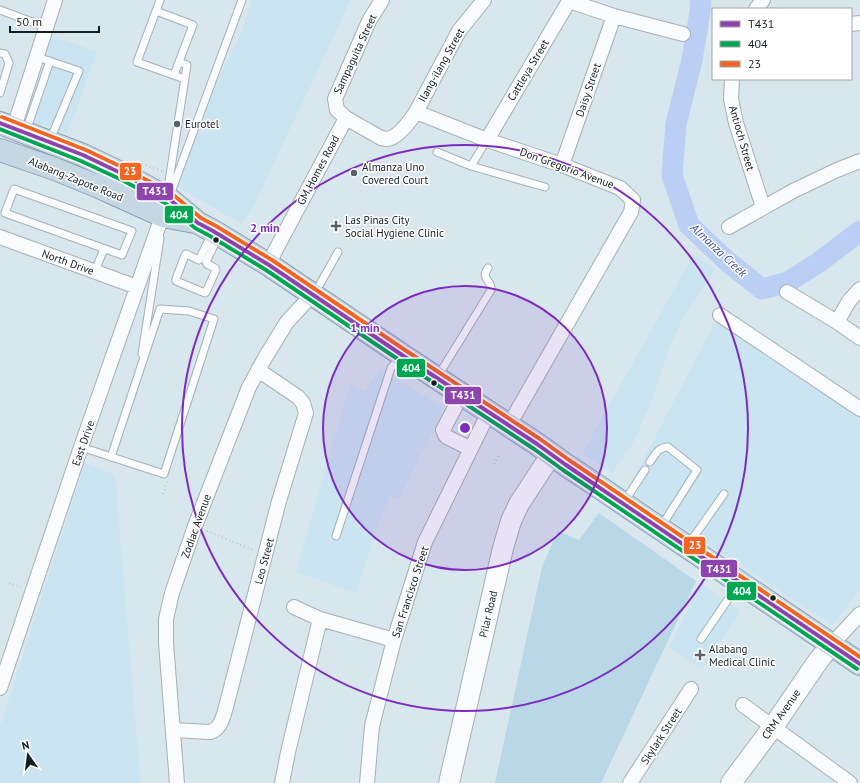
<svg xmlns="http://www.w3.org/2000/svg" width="860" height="783" font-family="'PT Sans',sans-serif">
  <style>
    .built { fill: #cae4f2 }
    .green { fill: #b9d7e6 }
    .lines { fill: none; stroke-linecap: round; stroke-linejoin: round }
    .river { stroke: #bbcef4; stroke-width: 21 }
    .lane-casing { stroke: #a5b1b6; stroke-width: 9 }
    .street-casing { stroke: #a5b1b6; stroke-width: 16 }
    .secondary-casing { stroke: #a5b1b6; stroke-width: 22 }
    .highway-casing { stroke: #8ba2b2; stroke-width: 24 }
    .path { stroke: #c1c5c8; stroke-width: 2; stroke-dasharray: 1 3; stroke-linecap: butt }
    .lane { stroke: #f9fbfc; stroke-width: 7 }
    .street { stroke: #f9fbfc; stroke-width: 14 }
    .secondary { stroke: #f9fbfc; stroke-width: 20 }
    .highway { stroke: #c6d7e4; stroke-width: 22 }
    .bus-1-casing { stroke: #fff; stroke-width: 7 }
    .bus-2-casing { stroke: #fff; stroke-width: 7 }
    .bus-3-casing { stroke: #fff; stroke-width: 7 }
    .bus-1 { stroke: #8e44ad; stroke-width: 4 }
    .bus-2 { stroke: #00a651; stroke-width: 4 }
    .bus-3 { stroke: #f26522; stroke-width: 4 }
    .ring { fill: none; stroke: #7b2cbf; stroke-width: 2 }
    .poi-dot { fill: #58646a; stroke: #fff; stroke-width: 1.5 }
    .bus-dot { fill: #131e23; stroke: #fff; stroke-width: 1.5 }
    .labels { text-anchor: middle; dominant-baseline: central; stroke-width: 3; stroke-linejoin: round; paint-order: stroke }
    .street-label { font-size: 11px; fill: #131e23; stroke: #fff }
    .poi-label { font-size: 11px; fill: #131e23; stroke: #fff; text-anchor: start }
    .water-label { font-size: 12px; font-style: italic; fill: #3c5291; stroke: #fff }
    .centre { fill: #7b2cbf; stroke: #fff; stroke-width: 2 }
    .ring-label { font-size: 12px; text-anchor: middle; font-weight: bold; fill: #7b2cbf; stroke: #fff; stroke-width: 3; stroke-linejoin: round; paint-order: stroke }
    .line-badge { stroke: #fff; stroke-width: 1.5 }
    .badge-label { font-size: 11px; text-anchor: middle; font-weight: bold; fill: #fff }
  </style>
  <rect width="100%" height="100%" fill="#d8e6ee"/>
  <path class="built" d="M 252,0 L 350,0 L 346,10 L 254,205 L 242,224 L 176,186 L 203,113 L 242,31 Z
    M 53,36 L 97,52 L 67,134 L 23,118 Z
    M 694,254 L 715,269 L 682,320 L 668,351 L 649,407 L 633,443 L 612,473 L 582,454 Z
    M 716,320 L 860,416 L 860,588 L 833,625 L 733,561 L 627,490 L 657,434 Z
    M 380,369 L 444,408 L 399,500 L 390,495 L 377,527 L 356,593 L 296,572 L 350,384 L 365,392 Z
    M 85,463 L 115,475 L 140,778 L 139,783 L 0,783 L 0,727 Z
    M 702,585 L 740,611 L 739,615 L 702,669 L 669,648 L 699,587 Z"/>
  <path class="green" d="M 599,513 L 696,581 L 601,783 L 495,783 L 542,567 L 558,531 L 579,540 Z"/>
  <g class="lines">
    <path class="river" d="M 701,0 L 700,12 L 692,60 L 676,124 L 672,175 L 689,225 L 727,261 L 762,289 L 788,282 L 818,263 L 860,231"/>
    <g class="lane-casing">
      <path id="lane" d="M 0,10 L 46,27
        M 156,11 L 160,0
        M 0,53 L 5,54 L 9,63 L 0,93
        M 37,57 L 79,71 L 50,140
        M 174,75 L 193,25 L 156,11 L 137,62 L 182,78
        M 26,131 L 50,61
        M 487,140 L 471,166 L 545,187
        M 437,152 L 471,166
        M 14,189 L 132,231 L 122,255 L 5,213 Z
        M 167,194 L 187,65 L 179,62
        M 170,195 L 242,0
        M 212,233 L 199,260 L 186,254 L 185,255 L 176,279 L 176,281 L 205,293 L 206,292 L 216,270 L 215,268 L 207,264 L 206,262 L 218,237
        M 95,271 L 104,249
        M 314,292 L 320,284 L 338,252
        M 142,354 L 160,238
        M 438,376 L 491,290 C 492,279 480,280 488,268
        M 81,447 L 164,474 L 214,319 L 189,311 L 160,309 L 111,457
        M 650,462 C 655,455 658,447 668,447 L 697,470 L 661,527
        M 624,502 L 645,470
        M 336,536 L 391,368 L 401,356
        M 688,545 L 724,494
        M 701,639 L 729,598 L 737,583"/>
    </g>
    <g class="street-casing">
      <path id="street" d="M 382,0 L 369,21 L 335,99 L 337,110 L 346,118 L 381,138 C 381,138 387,139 387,139 C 398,138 410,121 416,112 L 487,140 L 562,165 L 620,188 L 633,200 L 631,212 L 509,425
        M 756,9 L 763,0
        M 851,24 L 860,23
        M 732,79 L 731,99 L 736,123 L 763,207
        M 416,112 L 459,31 L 484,0
        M 13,128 L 17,118 L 55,0
        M 487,140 L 569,1 L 614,16 L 683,34
        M 562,165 L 614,16
        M 729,227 L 793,191 L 837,170 L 860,161
        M 0,237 L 137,287
        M 269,265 L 274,253 L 346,118
        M 787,292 L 837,322 L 860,338
        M 720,315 L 860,409
        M 837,322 L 849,301 L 860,289
        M 462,394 L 443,430 L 445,435 L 447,437 L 471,449
        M 294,607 L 320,619 L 394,640
        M 831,645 L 860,614
        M 0,688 L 81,447 L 165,208
        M 743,705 L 850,783
        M 173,730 L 210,732 C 221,729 223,717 226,707 L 279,501 L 306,413 L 303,403 L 298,397 L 258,370
        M 177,783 L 166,643 L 166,619 L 172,593 L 195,526 L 249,387 L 266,356 L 287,322 L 313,294
        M 282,783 L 288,752 L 320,619
        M 367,783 L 372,726 L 394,640 L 425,542 L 489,412
        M 630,783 L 691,689"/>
    </g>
    <g class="secondary-casing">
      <path id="secondary" d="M 449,783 L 503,548 L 511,521 L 519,504 L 551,455
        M 731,783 L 773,727 L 818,661 L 831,645"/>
    </g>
    <g class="highway-casing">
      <path id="highway" d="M 0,123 L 49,142 L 83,155 L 125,175 L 168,198 L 198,223 L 213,231 L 269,265 L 402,355 L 537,444 L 566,465 L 596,485 L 860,664
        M 0,150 L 55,169 L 99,187 L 163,216 L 195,222"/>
    </g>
    <path class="path" d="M 142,164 L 162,171
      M 494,464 L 500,454
      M 163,494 L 167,482
      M 207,531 L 253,550
      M 9,583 L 21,587"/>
    <use href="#lane" class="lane"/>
    <use href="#street" class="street"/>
    <use href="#secondary" class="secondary"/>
    <use href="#highway" class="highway"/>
    <g class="bus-1-casing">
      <path id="bus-1" d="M 0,123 L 83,155 L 125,175 L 168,198 L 198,223 L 213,231 L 269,265 L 402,355 L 537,444 L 566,465 L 860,664"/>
    </g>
    <g class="bus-2-casing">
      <path id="bus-2" d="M 0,129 L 81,161 L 122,180 L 165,203 L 195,228 L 210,236 L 266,270 L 399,360 L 534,449 L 563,470 L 857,669"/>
    </g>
    <g class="bus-3-casing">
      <path id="bus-3" d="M 2,117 L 86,150 L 128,170 L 171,193 L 201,218 L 216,226 L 272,260 L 405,350 L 540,439 L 569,460 L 860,657"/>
    </g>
    <use href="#bus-1" class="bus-1"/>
    <use href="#bus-2" class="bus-2"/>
    <use href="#bus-3" class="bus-3"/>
  </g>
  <circle cx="465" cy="428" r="142" fill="#7b2cbf" fill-opacity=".12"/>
  <g class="ring">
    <circle cx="465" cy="428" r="142"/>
    <circle cx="465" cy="428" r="283"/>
  </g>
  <g class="poi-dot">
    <circle cx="177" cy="124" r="4"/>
    <circle cx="354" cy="173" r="4"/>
    <path d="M334 220h4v4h4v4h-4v4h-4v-4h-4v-4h4z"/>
    <path d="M698 649h4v4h4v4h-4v4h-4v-4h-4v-4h4z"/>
  </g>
  <g class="bus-dot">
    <circle cx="216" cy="240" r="3.5"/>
    <circle cx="434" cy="383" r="3.5"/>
    <circle cx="773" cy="598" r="3.5"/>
  </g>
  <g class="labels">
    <g class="street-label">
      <text transform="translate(355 54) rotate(-65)">Sampaguita Street</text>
      <text transform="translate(441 65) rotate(-61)">Ilang-ilang Street</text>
      <text transform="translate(528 70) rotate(-59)">Cattleya Street</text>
      <text transform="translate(588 90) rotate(-71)">Daisy Street</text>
      <text transform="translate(742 138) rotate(74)">Antioch Street</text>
      <text transform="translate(567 168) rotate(20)">Don Gregorio Avenue</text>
      <text transform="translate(318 170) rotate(-62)">GM Homes Road</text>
      <text transform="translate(76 179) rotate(22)">Alabang-Zapote Road</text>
      <text transform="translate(68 262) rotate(20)">North Drive</text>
      <text transform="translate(83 443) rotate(-71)">East Drive</text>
      <text transform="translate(196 526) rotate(-70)">Zodiac Avenue</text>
      <text transform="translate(264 561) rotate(-75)">Leo Street</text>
      <text transform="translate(410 592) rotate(-72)">San Francisco Street</text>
      <text transform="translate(488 614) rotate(-77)">Pilar Road</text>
      <text transform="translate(781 714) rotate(-55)">CRM Avenue</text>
      <text transform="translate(661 736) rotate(-57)">Skylark Street</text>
    </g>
    <g class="poi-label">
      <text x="185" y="124">Eurotel</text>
      <text x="362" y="167">Almanza Uno<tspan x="362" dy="13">Covered Court</tspan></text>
      <text x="345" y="220">Las Pinas City<tspan x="345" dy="13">Social Hygiene Clinic</tspan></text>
      <text x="709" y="649">Alabang<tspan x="709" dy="13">Medical Clinic</tspan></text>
    </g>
    <g class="water-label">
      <text transform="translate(719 250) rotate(43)">Almanza Creek</text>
    </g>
  </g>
  <circle cx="465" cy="428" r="6" class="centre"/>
  <g class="ring-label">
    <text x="265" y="232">2 min</text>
    <text x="365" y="332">1 min</text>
  </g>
  <g class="line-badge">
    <rect x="119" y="162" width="23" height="19" rx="4" fill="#f26522"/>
    <rect x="136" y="182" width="38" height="19" rx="4" fill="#8e44ad"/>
    <rect x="164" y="205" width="30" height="19" rx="4" fill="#00a651"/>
    <rect x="396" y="358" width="30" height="20" rx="4" fill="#00a651"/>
    <rect x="444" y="386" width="38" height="19" rx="4" fill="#8e44ad"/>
    <rect x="683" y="536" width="23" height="19" rx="4" fill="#f26522"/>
    <rect x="700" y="559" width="38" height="19" rx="4" fill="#8e44ad"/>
    <rect x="726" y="581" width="31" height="20" rx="4" fill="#00a651"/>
  </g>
  <g class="badge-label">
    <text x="130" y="175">23</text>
    <text x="155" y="195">T431</text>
    <text x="179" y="219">404</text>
    <text x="411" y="372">404</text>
    <text x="463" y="399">T431</text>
    <text x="695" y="549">23</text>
    <text x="719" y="573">T431</text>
    <text x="742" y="595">404</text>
  </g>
  <rect x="712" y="8" width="140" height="72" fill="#ffffff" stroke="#a1a5a7"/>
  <rect x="720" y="21" width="20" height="6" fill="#8e44ad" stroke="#a1a5a7"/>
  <text x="748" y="28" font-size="12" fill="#131e23">T431</text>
  <rect x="720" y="41" width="20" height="6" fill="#00a651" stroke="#a1a5a7"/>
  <text x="748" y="48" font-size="12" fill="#131e23">404</text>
  <rect x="720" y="61" width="20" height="6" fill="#f26522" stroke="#a1a5a7"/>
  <text x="748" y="68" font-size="12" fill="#131e23">23</text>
  <g transform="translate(28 755) rotate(346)" stroke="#ffffff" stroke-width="3" paint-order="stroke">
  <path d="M0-3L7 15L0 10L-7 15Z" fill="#131e23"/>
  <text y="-6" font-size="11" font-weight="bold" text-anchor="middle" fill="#131e23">N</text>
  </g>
  <path d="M10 26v6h89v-6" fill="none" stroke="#131e23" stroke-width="2"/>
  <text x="16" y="26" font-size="12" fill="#131e23" stroke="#ffffff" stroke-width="3" paint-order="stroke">50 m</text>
</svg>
